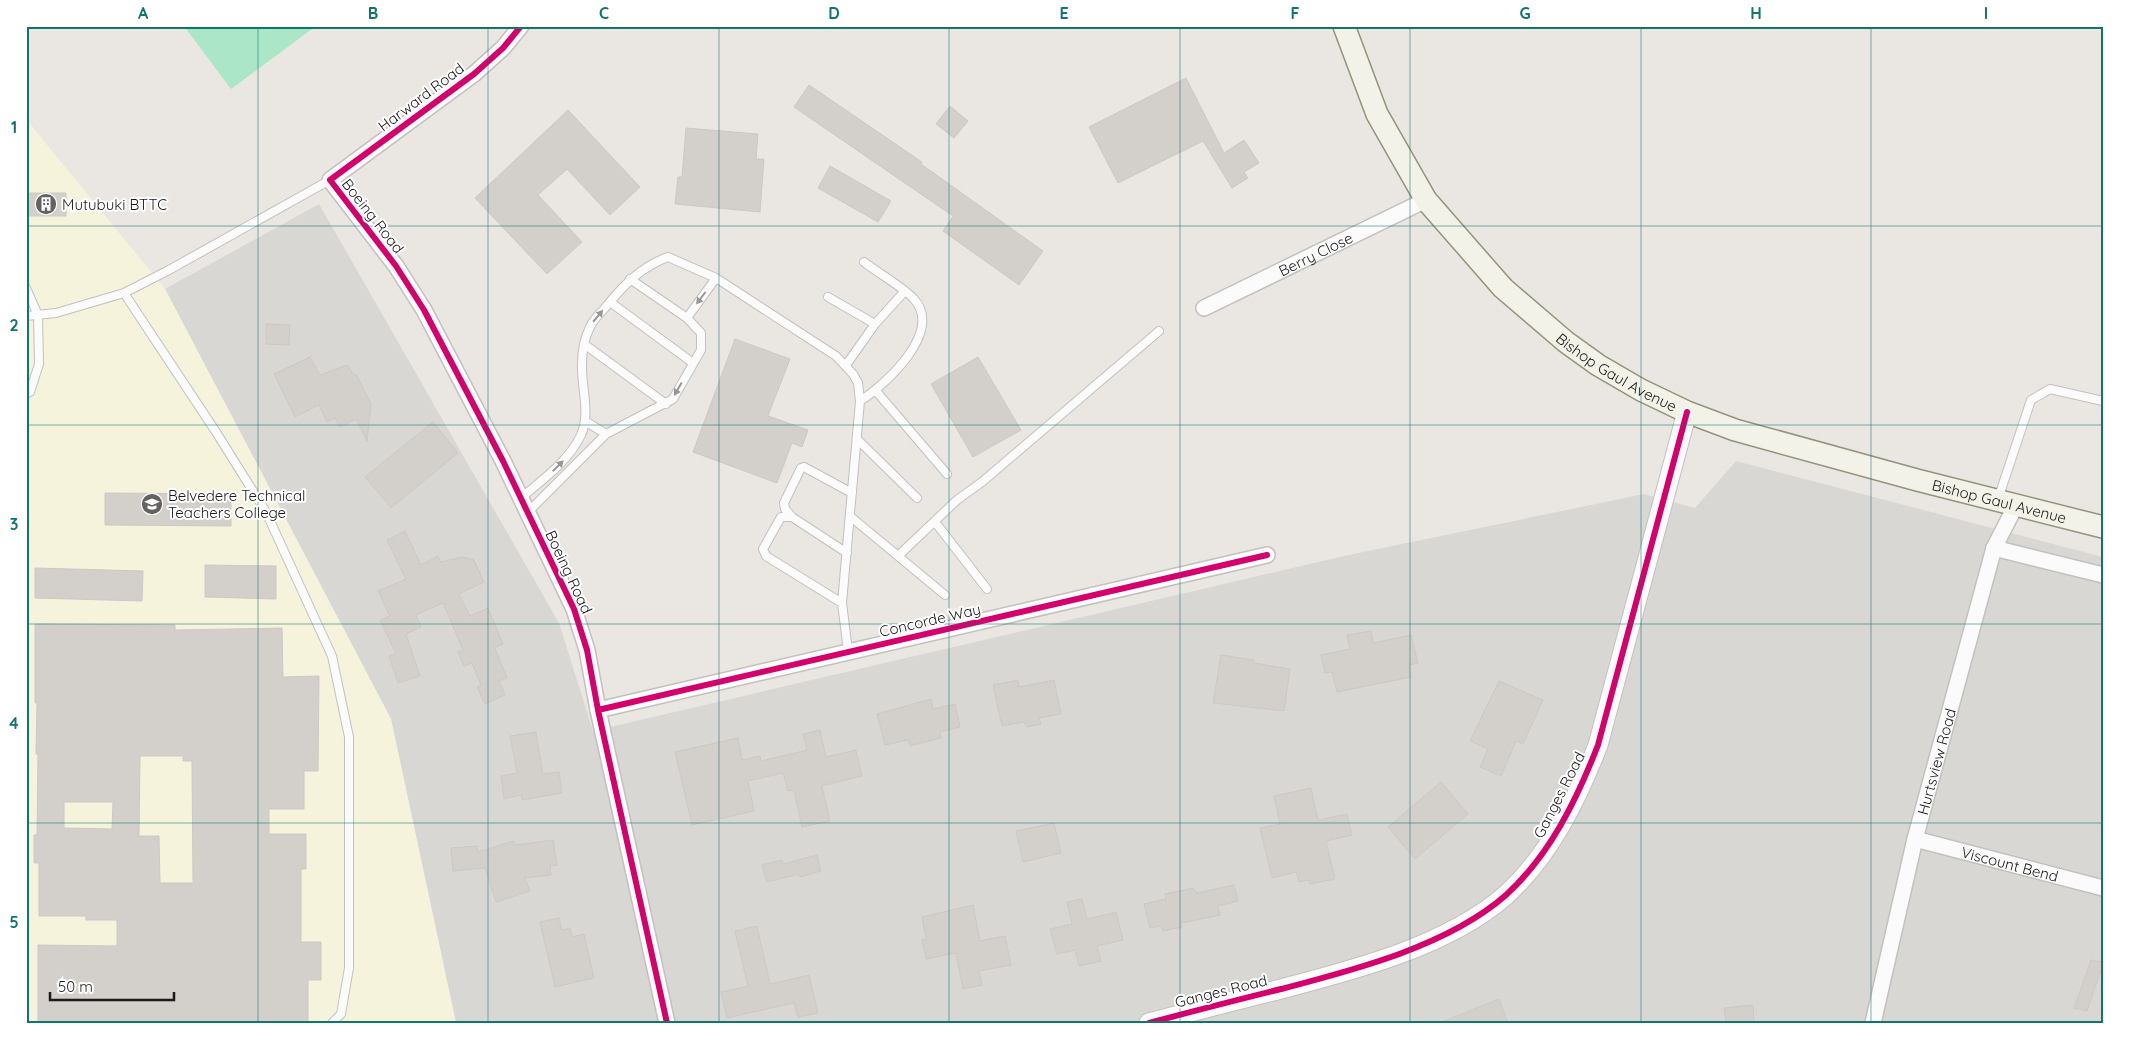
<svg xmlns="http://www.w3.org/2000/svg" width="2129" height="1049" font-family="Quicksand,sans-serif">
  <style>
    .residential { fill: #d9d7d4 }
    .education { fill: #f6f3dc }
    .pitch { fill: #aae6c7 }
    .building { fill: #d3cfcb; stroke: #cec8c4; fill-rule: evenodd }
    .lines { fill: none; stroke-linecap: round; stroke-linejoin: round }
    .service-casing { stroke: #c2c1bf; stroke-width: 10 }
    .minor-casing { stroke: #c2c1bf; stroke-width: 18 }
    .tertiary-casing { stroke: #c2c1bf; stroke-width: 21 }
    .secondary-casing { stroke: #94937b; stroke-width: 24 }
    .service { stroke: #fcfbfb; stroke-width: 8 }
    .minor { stroke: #fcfbfb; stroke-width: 15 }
    .tertiary { stroke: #fcfbfb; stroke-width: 19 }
    .secondary { stroke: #f2f2e8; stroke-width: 21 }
    .cycleway-casing { stroke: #fff; stroke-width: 9 }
    .cycleway { stroke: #d6006c; stroke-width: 6 }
    .oneway { fill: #979696 }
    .grid { fill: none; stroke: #0f766e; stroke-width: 1; stroke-opacity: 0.55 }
    .labels { text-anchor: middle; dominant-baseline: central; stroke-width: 4; stroke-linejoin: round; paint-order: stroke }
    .street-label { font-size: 15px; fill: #1b1b1b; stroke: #fff }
    .poi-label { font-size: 15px; fill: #1b1b1b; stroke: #fff; text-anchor: start }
    .neatline { fill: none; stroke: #0f766e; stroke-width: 2 }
    .grid-label { font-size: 16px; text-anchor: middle; font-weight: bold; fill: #0f766e }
  </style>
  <rect width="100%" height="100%" fill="#eae7e2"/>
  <path class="residential" d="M 319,204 L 559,623 L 593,731 L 1344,556 L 1644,494 L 1695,508 L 1736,461 L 2103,557 L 2103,1023 L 456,1023 L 391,719 L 165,289 Z"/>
  <path class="education" d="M 26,119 L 165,289 L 391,719 L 456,1023 L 26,1023 Z"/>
  <path class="pitch" d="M 184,26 L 316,26 L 231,89 Z"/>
  <path class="building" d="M 1186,78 L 1224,153 L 1244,140 L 1259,163 L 1244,172 L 1248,178 L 1232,188 L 1203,141 L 1118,183 L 1089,127 Z
    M 809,85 L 922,162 L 921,164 L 1043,251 L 1019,285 L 943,231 L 953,216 L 794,107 Z
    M 950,106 L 968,121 L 954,138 L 936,124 Z
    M 568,110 L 640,187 L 610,215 L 567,169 L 538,195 L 582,242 L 547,274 L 475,198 Z
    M 686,128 L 758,134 L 756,159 L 764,159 L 760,212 L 675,204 L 678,177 L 682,177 Z
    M 830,166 L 891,201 L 878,222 L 818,188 Z
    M 27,193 L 66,193 L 66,216 L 27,216 Z
    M 266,324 L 290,325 L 289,345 L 266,344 Z
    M 735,339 L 790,359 L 768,416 L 808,430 L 802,447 L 792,443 L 777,483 L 693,452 Z
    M 310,357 L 320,375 L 347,365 L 354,375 L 356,374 L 371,404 L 367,441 L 356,419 L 340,427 L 335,418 L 327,422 L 319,405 L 295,417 L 274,374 Z
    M 978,357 L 1021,430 L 973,457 L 931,384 Z
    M 433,422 L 458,453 L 391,508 L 365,477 Z
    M 105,493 L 231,494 L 231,526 L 105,525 Z
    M 405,531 L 421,565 L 438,556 L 441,562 L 462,557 L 474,560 L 484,582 L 459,594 L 470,616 L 488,608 L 503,644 L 495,648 L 507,678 L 499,681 L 505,695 L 485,704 L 477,687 L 481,685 L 472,663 L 464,666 L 458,652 L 463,650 L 443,603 L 416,615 L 421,627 L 406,634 L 420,676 L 398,683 L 389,656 L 396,654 L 380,620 L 390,616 L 378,591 L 406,579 L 387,540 Z
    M 205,565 L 276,566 L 276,599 L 205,597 Z
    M 35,568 L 143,571 L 142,601 L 35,598 Z
    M 35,624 L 175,625 L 175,630 L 282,628 L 283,677 L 319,676 L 318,771 L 304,771 L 304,809 L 269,809 L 269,834 L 306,834 L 306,869 L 301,869 L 301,942 L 321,942 L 321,980 L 308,980 L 308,1023 L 38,1023 L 38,945 L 117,946 L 117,920 L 86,920 L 86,916 L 39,916 L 39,863 L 34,863 L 34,835 L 37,835 L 38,754 L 36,754 L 37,703 L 35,703 ZM 140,756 L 183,756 L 183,761 L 192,761 L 193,883 L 160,883 L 159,836 L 139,836 ZM 64,802 L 113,802 L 112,829 L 64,828 Z
    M 1371,631 L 1373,643 L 1411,635 L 1418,663 L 1409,665 L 1411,677 L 1337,692 L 1332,672 L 1325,673 L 1321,655 L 1350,649 L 1347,635 Z
    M 1221,655 L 1254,660 L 1254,663 L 1290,669 L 1284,711 L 1213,703 Z
    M 1018,680 L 1019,687 L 1054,680 L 1061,714 L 1039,718 L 1041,724 L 1027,727 L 1024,722 L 1002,726 L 993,685 Z
    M 1499,681 L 1543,700 L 1523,744 L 1516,741 L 1501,776 L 1480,767 L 1488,749 L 1470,741 Z
    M 931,699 L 933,709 L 955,704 L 960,727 L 940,732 L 941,738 L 910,746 L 908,740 L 885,745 L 877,714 Z
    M 820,730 L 826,757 L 856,750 L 862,776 L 822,786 L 830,821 L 802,827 L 794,790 L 788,791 L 783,773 L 748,781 L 754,811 L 692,825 L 675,752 L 738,738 L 742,760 L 760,756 L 761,761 L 807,750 L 803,734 Z
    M 536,732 L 543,774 L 559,772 L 562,793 L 522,800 L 521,795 L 504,799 L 501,776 L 517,773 L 510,736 Z
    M 1441,782 L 1468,814 L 1415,859 L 1388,827 Z
    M 1311,788 L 1318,820 L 1347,814 L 1352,835 L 1326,841 L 1335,879 L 1310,884 L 1309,880 L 1299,882 L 1296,872 L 1272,878 L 1260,828 L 1280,824 L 1274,796 Z
    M 1054,823 L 1061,853 L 1023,862 L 1016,831 Z
    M 553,840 L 557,865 L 550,866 L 551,875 L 525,878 L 530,891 L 496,902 L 485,868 L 453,871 L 451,848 L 477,846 L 478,852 L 513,841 L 515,845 Z
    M 817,855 L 821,871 L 800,877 L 799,874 L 767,882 L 762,865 L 782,860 L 783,864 Z
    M 1234,885 L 1238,901 L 1218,906 L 1220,915 L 1181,923 L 1182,927 L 1163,931 L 1162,926 L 1150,928 L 1144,904 L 1166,899 L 1165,894 L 1193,888 L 1197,893 Z
    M 1082,899 L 1087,919 L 1116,912 L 1123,940 L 1097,946 L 1101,961 L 1079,966 L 1075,950 L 1057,954 L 1050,929 L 1072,924 L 1067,902 Z
    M 973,905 L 980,941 L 1005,936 L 1011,965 L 979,971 L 982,985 L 963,989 L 956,953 L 926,959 L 922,940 L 926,939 L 922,917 Z
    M 559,918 L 562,930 L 570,928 L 572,937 L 584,934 L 594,978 L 555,987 L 540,922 Z
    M 757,926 L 770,984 L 809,975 L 818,1013 L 798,1017 L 794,1003 L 727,1018 L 721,992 L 748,986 L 735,931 Z
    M 2091,960 L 2103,962 L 2103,964 L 2087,1011 L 2074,1008 Z
    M 1499,999 L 1508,1023 L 1442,1023 L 1442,1022 Z
    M 1753,1005 L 1754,1023 L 1726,1023 L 1724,1008 Z"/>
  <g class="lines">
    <g class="service-casing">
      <path id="service" d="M 26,288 L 38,315 L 39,364 L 30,392 L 26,394
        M 124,293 L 216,432 L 266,512 L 332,656 L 349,737 L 349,968 L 341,1014 L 332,1023
        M 828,297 L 875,324
        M 610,302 L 693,363
        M 26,316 L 56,313 L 124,293 L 169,270 L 330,180
        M 687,318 L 716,278
        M 584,344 L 666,404
        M 846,365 L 875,324 L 904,292
        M 876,391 L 947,474
        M 860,401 C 885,385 944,332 914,299 C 903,287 878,273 864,262
        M 585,421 L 606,434
        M 857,439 L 917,498
        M 521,498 C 542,480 569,461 581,435 C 591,413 581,387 582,364 C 582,352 585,337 590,327 C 593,320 599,314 604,309 C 622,287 640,267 668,257 L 716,278 L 836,356 L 853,374 L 858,383 L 860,401 L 842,603
        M 1998,499 L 2031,400 L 2050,389 L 2103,401
        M 528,512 L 606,434 L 673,399 L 701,350 L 701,333 L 687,318 L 630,279
        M 792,517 L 785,509 L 784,503 L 801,468 L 804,467 L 852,493
        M 851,517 L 945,595
        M 935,522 L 987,589
        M 847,553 L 792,517 L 781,517 L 763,549 L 766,556 L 842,603 L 848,651
        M 898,556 L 957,500 L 982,482 L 1159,331"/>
    </g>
    <g class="minor-casing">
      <g id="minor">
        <path d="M 521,26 L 503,48 L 474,74 L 330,180 L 396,266 L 424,310 L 503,461 L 574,609 L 587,650 L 598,710 L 667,1023"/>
        <path id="s1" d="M 1204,308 L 1426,200"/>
        <path d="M 1994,548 L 2103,575"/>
        <path d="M 598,710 L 1267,555"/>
        <path id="s2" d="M 1915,839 L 2103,888"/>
        <path id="s3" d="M 1873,1023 L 1915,839 L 1994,548 L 2016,505"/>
      </g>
    </g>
    <g class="tertiary-casing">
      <path id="tertiary" d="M 1149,1023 C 1193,1011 1237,1000 1281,989 C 1354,970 1448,946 1506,895 C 1550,855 1577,799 1598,745 L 1687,412"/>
    </g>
    <g class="secondary-casing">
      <g id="secondary">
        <path id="s4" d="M 1344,26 L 1377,114 L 1426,200 L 1503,288 L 1566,342 L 1598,365 L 1641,390 L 1687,412 L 1735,430 L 1917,480 L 2103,527"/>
      </g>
    </g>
    <use href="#service" class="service"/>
    <use href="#minor" class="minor"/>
    <use href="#tertiary" class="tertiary"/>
    <use href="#secondary" class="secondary"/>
    <g class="cycleway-casing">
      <path id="cycleway" d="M 521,26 L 503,48 L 474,74 L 330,180 L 396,266 L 424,310 L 503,461 L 574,609 L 587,650 L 598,710 L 667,1023
        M 598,710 L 1267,555
        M 1149,1023 C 1193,1011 1237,1000 1281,989 C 1354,970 1448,946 1506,895 C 1550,855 1577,799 1598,745 L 1687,412"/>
    </g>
    <use href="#cycleway" class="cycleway"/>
  </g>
  <defs><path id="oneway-solid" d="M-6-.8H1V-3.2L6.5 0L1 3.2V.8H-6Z" transform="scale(1.25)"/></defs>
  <g class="oneway">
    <use href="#oneway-solid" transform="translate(701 298) rotate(127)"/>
    <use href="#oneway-solid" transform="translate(598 316) rotate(-50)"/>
    <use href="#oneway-solid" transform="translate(678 389) rotate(120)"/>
    <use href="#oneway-solid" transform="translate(558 466) rotate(-45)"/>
  </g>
  <path class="grid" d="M 258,26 L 258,1023M 488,26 L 488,1023M 719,26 L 719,1023M 949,26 L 949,1023M 1180,26 L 1180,1023M 1410,26 L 1410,1023M 1641,26 L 1641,1023M 1871,26 L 1871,1023M 26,226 L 2103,226M 26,425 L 2103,425M 26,624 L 2103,624M 26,823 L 2103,823"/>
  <defs>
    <g id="building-disc" transform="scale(1.125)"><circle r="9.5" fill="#636261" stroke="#fff"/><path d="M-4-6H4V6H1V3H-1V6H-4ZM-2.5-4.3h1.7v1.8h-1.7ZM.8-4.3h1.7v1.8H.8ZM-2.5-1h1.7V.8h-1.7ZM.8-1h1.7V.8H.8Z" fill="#fff"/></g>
    <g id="university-disc" transform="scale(1.125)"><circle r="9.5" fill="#636261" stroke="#fff"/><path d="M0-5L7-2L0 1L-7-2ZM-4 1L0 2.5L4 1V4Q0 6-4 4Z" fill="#fff"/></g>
  </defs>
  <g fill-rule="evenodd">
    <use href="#building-disc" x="46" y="204"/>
    <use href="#university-disc" x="152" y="504"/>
  </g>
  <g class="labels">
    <g class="street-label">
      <text transform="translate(421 97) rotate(-37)">Harward Road</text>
      <text transform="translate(373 216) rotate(52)">Boeing Road</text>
      <text stroke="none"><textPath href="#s1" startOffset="124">Berry Close</textPath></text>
      <text stroke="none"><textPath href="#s4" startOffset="452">Bishop Gaul Avenue</textPath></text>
      <text stroke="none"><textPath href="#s4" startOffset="858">Bishop Gaul Avenue</textPath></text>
      <text transform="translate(569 572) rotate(65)">Boeing Road</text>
      <text transform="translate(930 620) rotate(-13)">Concorde Way</text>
      <text stroke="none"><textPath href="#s3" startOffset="269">Hurtsview Road</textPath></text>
      <text transform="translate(1559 795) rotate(-63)">Ganges Road</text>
      <text stroke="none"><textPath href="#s2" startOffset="98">Viscount Bend</textPath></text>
      <text transform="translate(1221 991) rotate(-14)">Ganges Road</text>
    </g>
    <g class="poi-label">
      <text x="62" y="204">Mutubuki BTTC</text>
      <text x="168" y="495">Belvedere Technical<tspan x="168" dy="17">Teachers College</tspan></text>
    </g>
  </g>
  <rect width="2129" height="1049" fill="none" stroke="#ffffff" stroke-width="55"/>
  <path d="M50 992v8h124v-8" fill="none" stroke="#1b1b1b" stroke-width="2.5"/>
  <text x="58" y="992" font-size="15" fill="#1b1b1b" stroke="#ffffff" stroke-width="4" paint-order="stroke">50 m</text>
  <rect x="28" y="28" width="2074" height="994" class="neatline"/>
  <g class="grid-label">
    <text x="143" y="19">A</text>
    <text x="373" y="19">B</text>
    <text x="604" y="19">C</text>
    <text x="834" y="19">D</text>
    <text x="1064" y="19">E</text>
    <text x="1295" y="19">F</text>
    <text x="1525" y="19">G</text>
    <text x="1756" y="19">H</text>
    <text x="1986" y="19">I</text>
    <text x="14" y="133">1</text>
    <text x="14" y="331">2</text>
    <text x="14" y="530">3</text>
    <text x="14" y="729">4</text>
    <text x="14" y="928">5</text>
  </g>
</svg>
